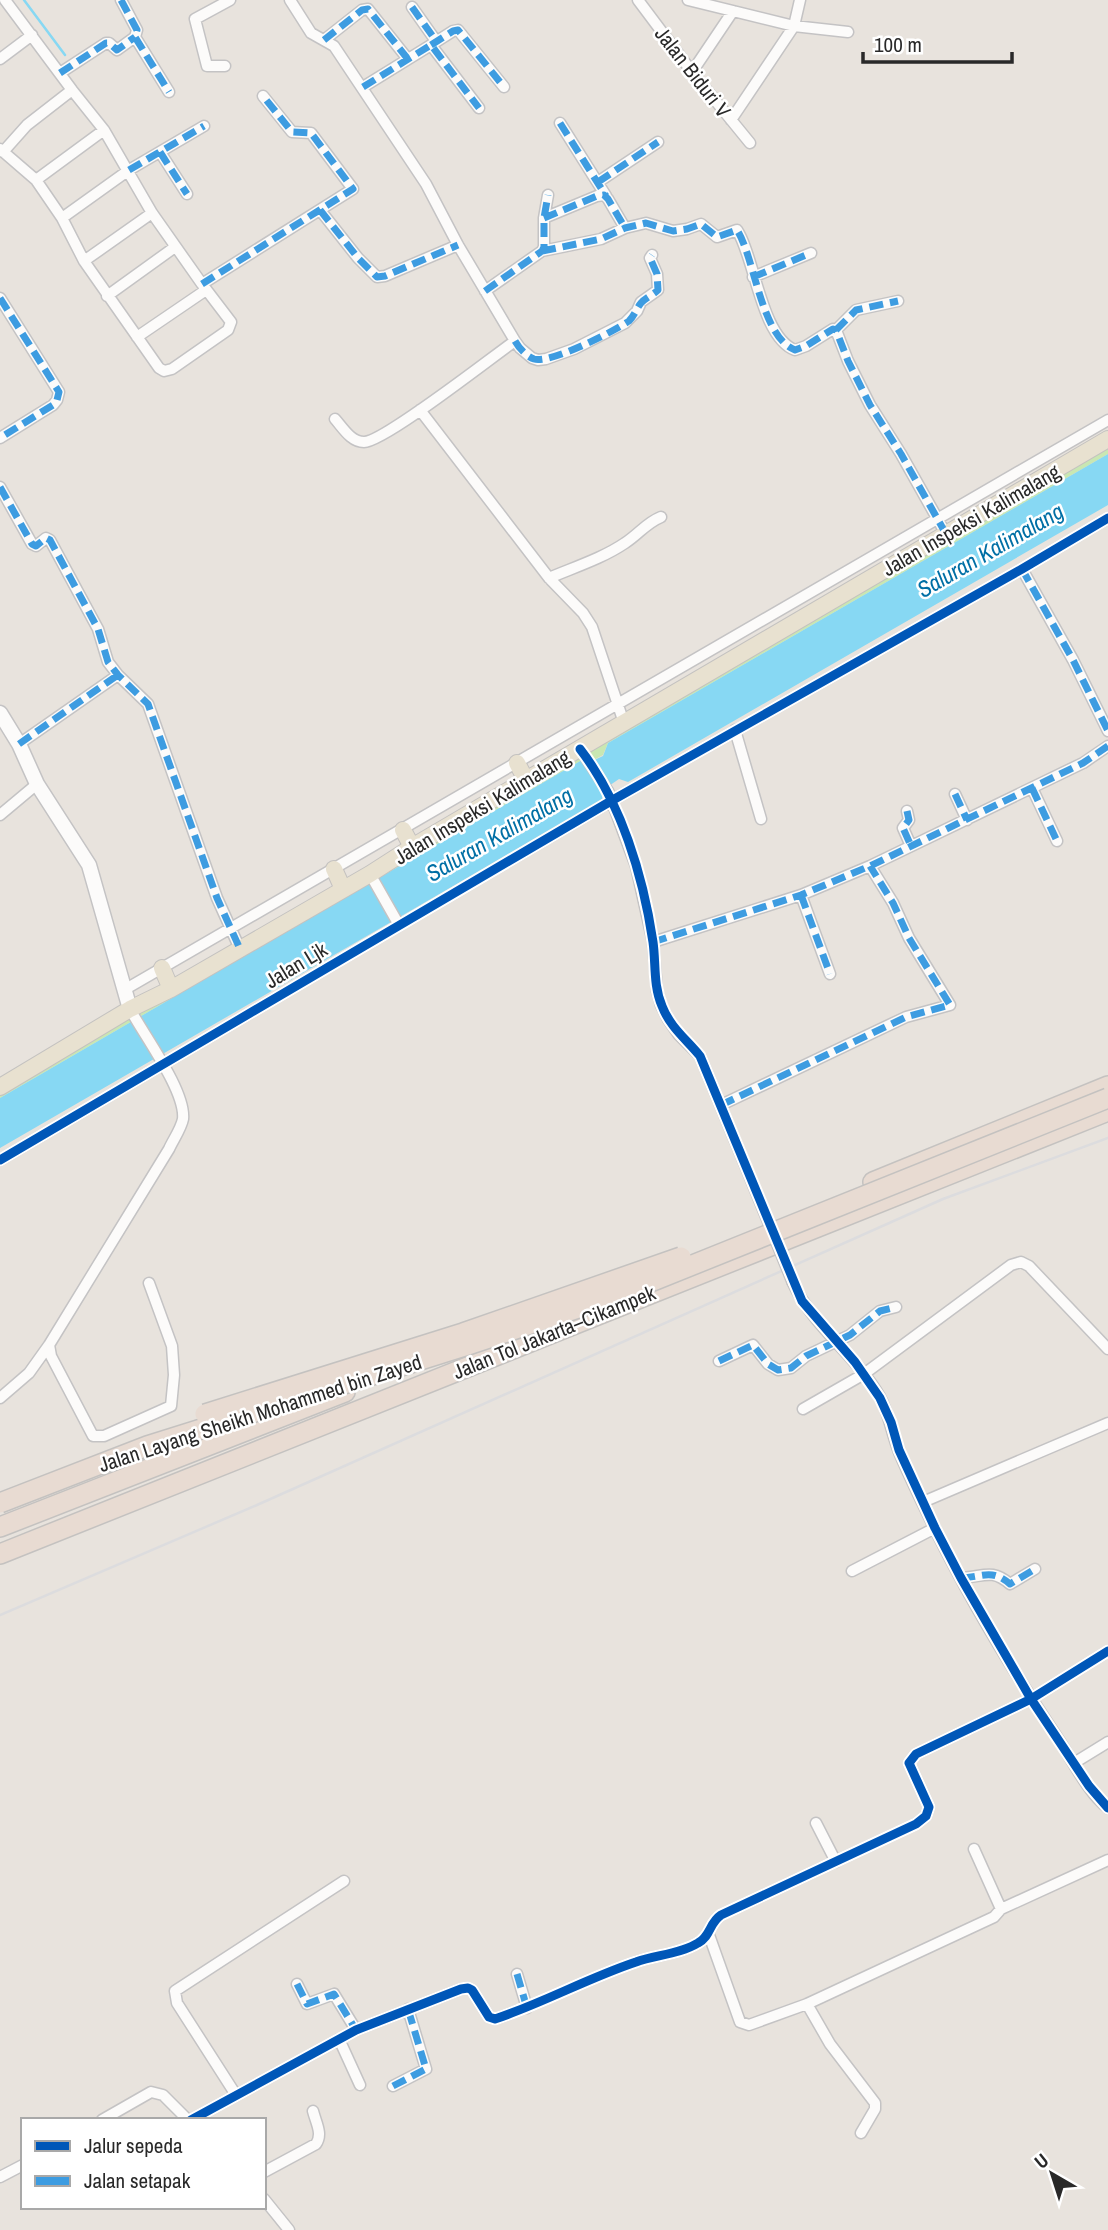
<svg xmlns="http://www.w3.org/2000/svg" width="1108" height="2230" font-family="'Archivo Narrow',sans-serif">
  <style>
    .green { fill: #c9e7b2 }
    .water { fill: #87d8f3 }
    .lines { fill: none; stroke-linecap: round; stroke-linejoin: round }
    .stream { stroke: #87d8f3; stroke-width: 2.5 }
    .street-casing { stroke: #c4c3c4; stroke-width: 13 }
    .secondary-casing { stroke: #c4c3c4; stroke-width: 17 }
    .primary-casing { stroke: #c4c2c0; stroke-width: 18 }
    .highway-casing { stroke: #c4c2c0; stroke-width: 22 }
    .street { stroke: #fcfbfa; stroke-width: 10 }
    .secondary { stroke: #fcfbfa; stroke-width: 14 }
    .primary { stroke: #e8e1d0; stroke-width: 16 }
    .highway { stroke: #e8dbd2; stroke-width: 19 }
    .rail { stroke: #dcdcde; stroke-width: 2.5 }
    .street-bridge-casing { stroke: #c4c3c4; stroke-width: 13; stroke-linecap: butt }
    .highway-bridge-casing { stroke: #c4c2c0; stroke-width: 22; stroke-linecap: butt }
    .street-bridge { stroke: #fcfbfa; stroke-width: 10 }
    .highway-bridge { stroke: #e8dbd2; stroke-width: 19 }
    .quiet { stroke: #3d9ce1; stroke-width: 7; stroke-dasharray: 14 7; stroke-linecap: butt }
    .cycleway-casing { stroke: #fff; stroke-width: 13 }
    .cycleway { stroke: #0057b8; stroke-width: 9 }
    .labels { text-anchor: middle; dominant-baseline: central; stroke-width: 5; stroke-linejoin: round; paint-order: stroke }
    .street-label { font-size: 21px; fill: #292929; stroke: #fff }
    .water-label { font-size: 23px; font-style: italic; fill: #006fa5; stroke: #fff }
  </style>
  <rect width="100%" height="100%" fill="#e8e3dd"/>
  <path class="green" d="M 1108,439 L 1108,454 L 608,743 L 603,755 L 590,762 L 582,760 L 0,1098 L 0,1087 Z"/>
  <path class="water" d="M 1108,454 L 1108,505 L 628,782 L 619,779 L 603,790 L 602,800 L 0,1148 L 0,1098 L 582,760 L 590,762 L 603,756 L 608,743 Z"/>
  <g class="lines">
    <path class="stream" d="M 24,0 L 65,55"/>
    <g class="street-casing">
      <path id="street" d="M 121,0 L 137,30 L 135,37 L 169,92
        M 290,0 L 311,33 L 334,46 L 426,184 L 458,245 L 515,341 L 520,348 L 532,358 L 538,360 L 546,359 L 574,349 L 625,323 L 637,311 L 641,302 L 658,290 L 657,274 L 650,258 L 652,255
        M 638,0 L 692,72 L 750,143
        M 688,0 L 794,26 L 848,32
        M 412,7 L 436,41
        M 324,40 L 362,10 L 368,9 L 407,58
        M 431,45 L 453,31 L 458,30 L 504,87
        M 0,59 L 32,35
        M 225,66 L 207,66 L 195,19 L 230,0
        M 692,72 L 733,11
        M 60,73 L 106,43 L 109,43 L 117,50 L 135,37
        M 363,87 L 431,45 L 479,108
        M 731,120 L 794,26 L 800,0
        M 560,123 L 606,196
        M 0,149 L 36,180 L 62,218 L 84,261 L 159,368 L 164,371 L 172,369 L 228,330 L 231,322 L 202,284 L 152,213 L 104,130 L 72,90 L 5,0
        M 3,152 L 27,125 L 72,90
        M 160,152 L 187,194
        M 36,180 L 104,130
        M 598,182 L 658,142
        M 320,210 L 358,258 L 377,277 L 385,276 L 458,245
        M 62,218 L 129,170 L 204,126
        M 544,218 L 597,196 L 604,195 L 608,199 L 625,228
        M 542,251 L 601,239 L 625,228 L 646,223 L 673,231 L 687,229 L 701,224 L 717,237 L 737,230 C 755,258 761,337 795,350 L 806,346 L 833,329 L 836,330 L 848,361 L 870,405 L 901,454 L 946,534
        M 84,261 L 152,213
        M 753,277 L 811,253
        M 202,284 L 353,189 L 311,133 L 292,132 L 263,96
        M 485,291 L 542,251 L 544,247 L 544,218 L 548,195
        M 107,296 L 175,247
        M 0,298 L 59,392 L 57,400 L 53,405 L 0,438
        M 836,330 L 856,310 L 898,301
        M 137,337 L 206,290
        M 420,410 L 549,578 L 583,613 L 592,627 L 624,723
        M 335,419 C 343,428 351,442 364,442 C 384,442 492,357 515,341
        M 0,487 L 32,544 L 36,546 L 46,538 L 50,540 L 98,629 L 108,662 L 118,675 L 148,704 L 217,898 L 240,949
        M 1022,569 L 1073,660 L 1108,731
        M 549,578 C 575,567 603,558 625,543 C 639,534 646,523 661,517
        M 735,730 L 761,819
        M 19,744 L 118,675
        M 580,749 L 608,791 L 636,866 L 653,942 L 657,991 L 661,1005 L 668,1019 L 679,1035 L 700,1056 L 750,1177
        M 1032,788 L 1057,841
        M 955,794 L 967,820
        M 907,811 L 909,820 L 903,828 L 911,846
        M 0,815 L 37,784
        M 370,874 L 399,925
        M 801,895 L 830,974
        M 653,942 L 801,895 L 870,866 L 1083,763 L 1108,746
        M 124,990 L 1108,420
        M 130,1009 C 143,1034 186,1091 183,1119 C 181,1129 173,1140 169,1149 L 49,1345 L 51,1356 L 93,1436 L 104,1436 L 171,1406 L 174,1375 L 172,1346 L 149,1283
        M 721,1105 L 906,1017 L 950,1005 L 909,938 L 893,903 L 870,866
        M 0,1160 L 611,801 L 1022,569 L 1108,518
        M 793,1283 C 814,1328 856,1355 880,1397 C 889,1414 892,1434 899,1452 C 910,1478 923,1504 935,1529 C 971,1602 1014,1673 1059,1740 C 1072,1760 1089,1794 1108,1808
        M 719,1361 L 753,1345 L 768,1364 L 778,1370 L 791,1368 L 806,1356 L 850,1335 L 880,1311 L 896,1307
        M 0,1398 L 29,1373 L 49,1345
        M 803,1409 L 864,1374 L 1011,1265 L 1021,1262 L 1029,1266 L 1108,1349
        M 923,1502 L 1108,1423
        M 852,1571 L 935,1528
        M 961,1578 C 984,1577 991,1568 1010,1584 L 1035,1569
        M 1074,1763 L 1108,1742
        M 816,1823 L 836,1862
        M 974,1849 L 1001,1909
        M 709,1935 L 740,2022 L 749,2025 L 807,2004 L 994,1917 L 1001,1909 L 1108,1860
        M 517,1974 L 527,2008
        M 297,1984 L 307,2004 L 334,1994 L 356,2030
        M 807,2004 L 830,2044 L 875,2103 L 875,2109 L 861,2133
        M 339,2039 L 360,2085
        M 393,2086 L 426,2069 L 408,2009
        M 236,2095 L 177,2003 L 175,1991 L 344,1881
        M 102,2120 L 151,2092 L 163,2095 L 188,2120
        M 191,2120 L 356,2030 L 461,1989 L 468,1988 L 472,1990 L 489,2017 L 495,2019 C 543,2003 588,1978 636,1962 C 655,1955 680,1954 698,1943 C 711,1936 709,1923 721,1915 L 916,1824 L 926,1816 L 929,1807 L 909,1763 L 916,1754 L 1031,1699 L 1108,1651
        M 264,2172 L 316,2144 C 323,2134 316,2123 313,2111
        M 0,2177 L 23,2165
        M 264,2199 L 289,2230"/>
    </g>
    <g class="secondary-casing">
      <path id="secondary" d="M 0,713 L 19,744 L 37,784 L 89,865 L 130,1009"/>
    </g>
    <g class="primary-casing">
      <path id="primary" d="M 517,763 L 526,780
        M 403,830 L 412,847
        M 334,869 L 343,889
        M 162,968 L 171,989
        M 0,1087 L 130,1009 L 171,989 L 370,874 L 412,847 L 526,780 L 1108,439"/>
    </g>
    <g class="highway-casing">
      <path id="highway" d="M 873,1182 L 1108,1086
        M 0,1527 L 345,1392
        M 0,1554 L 1108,1111"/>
    </g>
    <use href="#street" class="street"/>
    <use href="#secondary" class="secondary"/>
    <use href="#primary" class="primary"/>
    <use href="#highway" class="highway"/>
    <path class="rail" d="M 0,1615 L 257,1505 L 943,1199 L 1108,1138"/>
    <g class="street-bridge-casing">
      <path id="street-bridge" d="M 750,1177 L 793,1283"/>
    </g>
    <g class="highway-bridge-casing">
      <path id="highway-bridge" d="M 205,1414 L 463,1333 L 681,1257
        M 0,1503 L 147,1446 L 468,1345 L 623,1293 L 1108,1098"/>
    </g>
    <use href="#street-bridge" class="street-bridge"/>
    <use href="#highway-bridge" class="highway-bridge"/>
    <path class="quiet" d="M 121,0 L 137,30 L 135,37 L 169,92
      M 412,7 L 436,41
      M 324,40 L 362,10 L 368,9 L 407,58
      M 431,45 L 453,31 L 458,30 L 504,87
      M 60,73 L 106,43 L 109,43 L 117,50 L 135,37
      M 363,87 L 431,45 L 479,108
      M 560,123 L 606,196
      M 160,152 L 187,194
      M 129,170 L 204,126
      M 598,182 L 658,142
      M 320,210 L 358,258 L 377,277 L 385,276 L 458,245
      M 544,218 L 597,196 L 604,195 L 608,199 L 625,228
      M 542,251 L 601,239 L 625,228 L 646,223 L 673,231 L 687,229 L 701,224 L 717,237 L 737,230 C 755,258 761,337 795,350 L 806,346 L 833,329 L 836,330 L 848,361 L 870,405 L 901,454 L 946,534
      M 753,277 L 811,253
      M 202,284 L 353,189 L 311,133 L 292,132 L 263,96
      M 485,291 L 542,251 L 544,247 L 544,218 L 548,195
      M 0,298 L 59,392 L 57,400 L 53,405 L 0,438
      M 836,330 L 856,310 L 898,301
      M 515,341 C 519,348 526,356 534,359 C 550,364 615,331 629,321 C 635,315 636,309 641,303 C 645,298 653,295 658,290 L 657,274 L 650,258 L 652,255
      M 0,487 L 32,544 L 36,546 L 46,538 L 50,540 L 98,629 L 108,662 L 118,675 L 148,704 L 217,898 L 240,949
      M 1022,569 L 1073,660 L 1108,731
      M 19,744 L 118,675
      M 1032,788 L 1057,841
      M 955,794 L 967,820
      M 907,811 L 909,820 L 903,828 L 911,846
      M 801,895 L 830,974
      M 653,942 L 801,895 L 870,866 L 1083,763 L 1108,746
      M 721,1105 L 906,1017 L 950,1005 L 909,938 L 893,903 L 870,866
      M 719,1361 L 753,1345 L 768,1364 L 778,1370 L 791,1368 L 806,1356 L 850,1335 L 880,1311 L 896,1307
      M 961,1578 C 984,1577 991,1568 1010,1584 L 1035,1569
      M 517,1974 L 527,2008
      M 297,1984 L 307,2004 L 334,1994 L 356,2030
      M 393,2086 L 426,2069 L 408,2009"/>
    <g class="cycleway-casing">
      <path id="cycleway" d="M 580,749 C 621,802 643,875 653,942 C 656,963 653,985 662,1006 C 670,1027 686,1039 700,1056 L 802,1301 L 855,1362 L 880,1398 L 891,1422 L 899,1450 L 935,1528 L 961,1578 L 1031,1699 L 1089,1786 L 1108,1808
        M 0,1160 L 611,801 L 1022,569 L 1108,518
        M 191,2120 L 356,2030 L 461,1989 L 468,1988 L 472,1990 L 489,2017 L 495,2019 C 543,2003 588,1978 636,1962 C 655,1955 680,1954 698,1943 C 711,1936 709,1923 721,1915 L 916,1824 L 926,1816 L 929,1807 L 909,1763 L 916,1754 L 1031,1699 L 1108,1651"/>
    </g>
    <use href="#cycleway" class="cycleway"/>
  </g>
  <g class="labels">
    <g class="street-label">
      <text transform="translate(693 72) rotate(52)">Jalan Biduri V</text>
      <text transform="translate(971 520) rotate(-30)">Jalan Inspeksi Kalimalang</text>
      <text transform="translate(482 807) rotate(-31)">Jalan Inspeksi Kalimalang</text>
      <text transform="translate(296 965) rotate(-31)">Jalan Ljk</text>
      <text transform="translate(554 1332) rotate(-22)">Jalan Tol Jakarta–Cikampek</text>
      <text transform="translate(260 1413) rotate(-18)">Jalan Layang Sheikh Mohammed bin Zayed</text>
    </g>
    <g class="water-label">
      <text transform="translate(990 550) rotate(-30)">Saluran Kalimalang</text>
      <text transform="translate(499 834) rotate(-30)">Saluran Kalimalang</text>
    </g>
  </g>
  <rect x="21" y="2118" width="245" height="91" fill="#ffffff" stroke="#a9a9a9" stroke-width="2"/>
  <rect x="35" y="2141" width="35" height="10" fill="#0057b8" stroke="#a9a9a9" stroke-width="2"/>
  <text x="84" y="2153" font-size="21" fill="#292929">Jalur sepeda</text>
  <rect x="35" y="2176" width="35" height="10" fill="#3d9ce1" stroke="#a9a9a9" stroke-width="2"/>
  <text x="84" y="2188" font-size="21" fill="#292929">Jalan setapak</text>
  <g transform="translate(1052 2174) rotate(321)" stroke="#ffffff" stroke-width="5" paint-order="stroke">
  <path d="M0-5L12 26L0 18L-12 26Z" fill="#292929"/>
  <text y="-10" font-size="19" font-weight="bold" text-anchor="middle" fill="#292929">U</text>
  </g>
  <path d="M863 52v10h149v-10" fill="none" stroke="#292929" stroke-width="3.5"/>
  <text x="874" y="52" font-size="21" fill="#292929" stroke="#ffffff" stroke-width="5" paint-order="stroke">100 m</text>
</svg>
